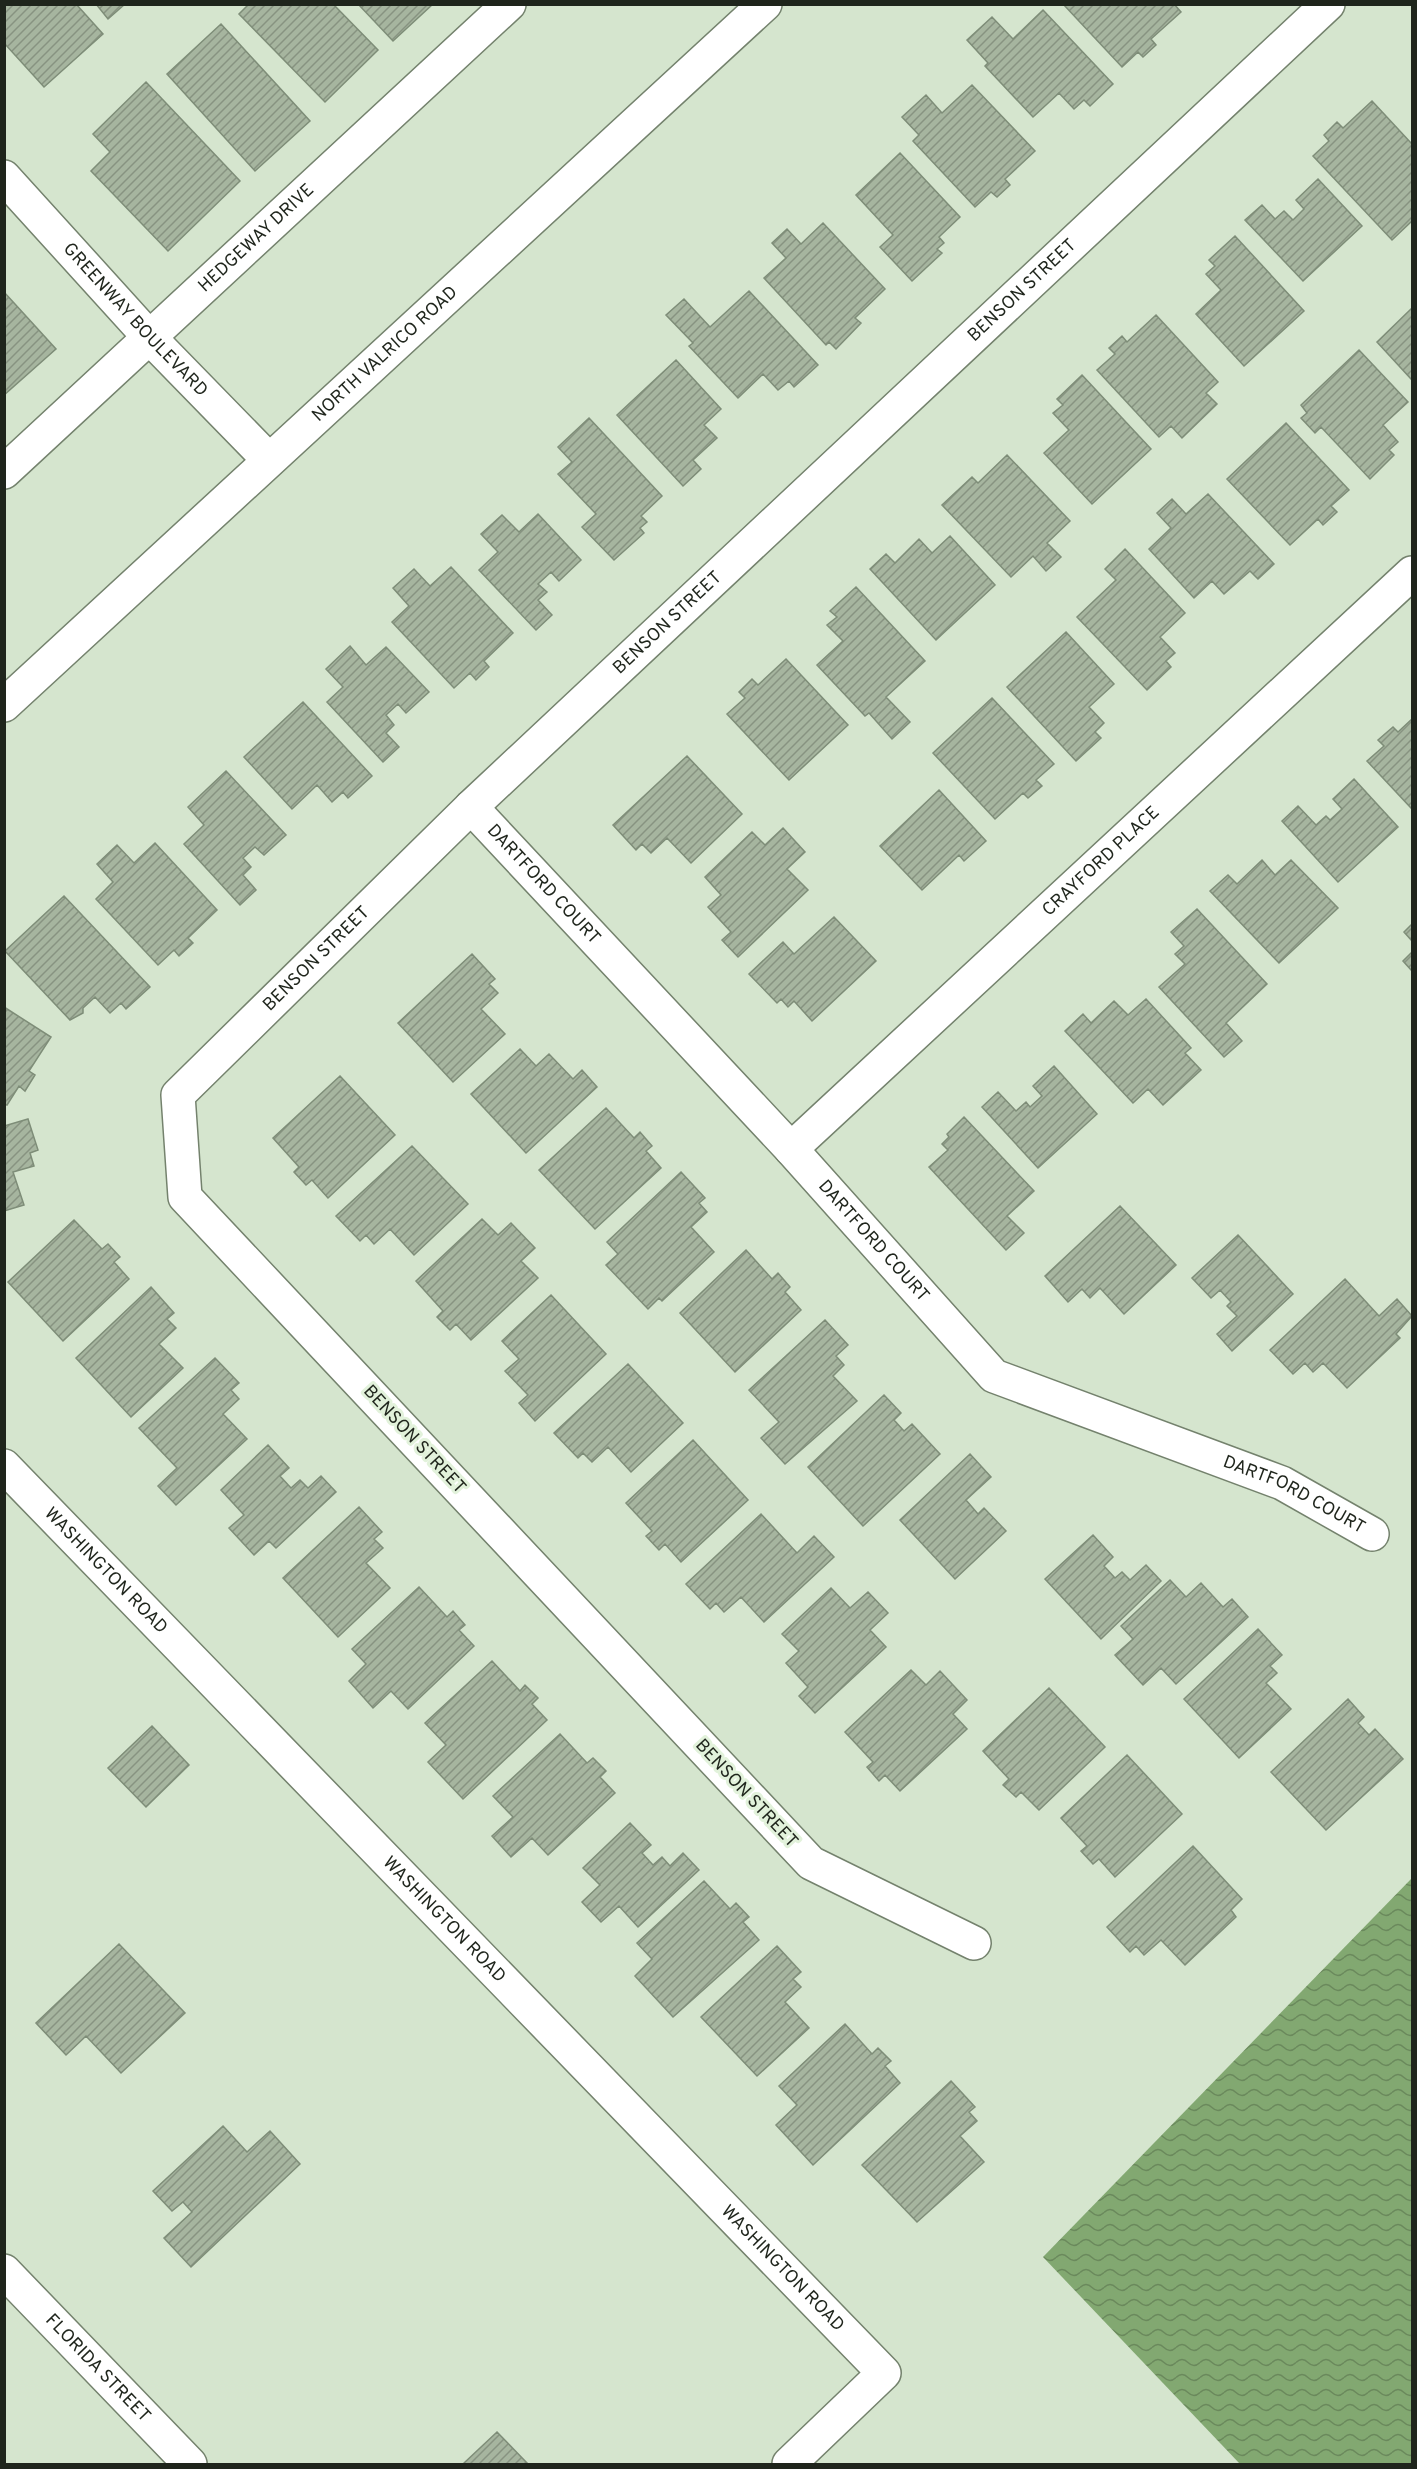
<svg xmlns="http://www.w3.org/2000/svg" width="1417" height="2469" font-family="Overpass,sans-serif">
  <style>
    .water { fill: url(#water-waves) }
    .building { fill: url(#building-hatch); stroke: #7e8d78; stroke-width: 1.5 }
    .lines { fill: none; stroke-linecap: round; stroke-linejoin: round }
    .street-casing { stroke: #74826d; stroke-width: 36 }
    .secondary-casing { stroke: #74826d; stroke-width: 36 }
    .street { stroke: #fff; stroke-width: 33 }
    .secondary { stroke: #fff; stroke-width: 33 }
    .labels { text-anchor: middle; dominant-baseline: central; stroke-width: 6; stroke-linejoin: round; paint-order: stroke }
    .street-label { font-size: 18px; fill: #1f251c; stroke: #e2f2db }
  </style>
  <defs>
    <pattern id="water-waves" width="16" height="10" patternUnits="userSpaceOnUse" patternTransform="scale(1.5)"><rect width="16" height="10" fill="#82a871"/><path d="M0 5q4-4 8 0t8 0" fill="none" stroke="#6a895c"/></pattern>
    <pattern id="building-hatch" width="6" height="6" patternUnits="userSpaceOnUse" patternTransform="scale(1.5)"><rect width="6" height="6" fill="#a6b59f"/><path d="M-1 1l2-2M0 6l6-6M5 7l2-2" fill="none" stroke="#879381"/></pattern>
  </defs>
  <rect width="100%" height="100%" fill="#d5e5ce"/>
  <path class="water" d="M 1412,1878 L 1412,2464 L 1240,2464 L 1043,2257 Z"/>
  <path class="building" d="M 4,4 L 76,4 L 103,34 L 44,87 L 4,43 Z
    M 96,4 L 125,4 L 108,19 Z
    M 249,4 L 333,4 L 378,50 L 325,102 L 239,14 Z
    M 358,4 L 433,4 L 393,41 Z
    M 1063,4 L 1174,4 L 1181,12 L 1151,39 L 1156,45 L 1143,57 L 1138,52 L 1122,67 Z
    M 1043,10 L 1113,84 L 1090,106 L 1084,100 L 1074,109 L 1059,93 L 1033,117 L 985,66 L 988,63 L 967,40 L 992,17 L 1013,39 Z
    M 221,24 L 310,121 L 255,171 L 167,74 Z
    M 146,82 L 240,181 L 168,251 L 91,171 L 110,152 L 93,134 Z
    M 972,85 L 1035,151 L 1005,179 L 1010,185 L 997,197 L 991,192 L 975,207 L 913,141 L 919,135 L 902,117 L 926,95 L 942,113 Z
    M 1372,101 L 1412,144 L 1412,221 L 1392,240 L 1313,156 L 1329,141 L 1324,135 L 1337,122 L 1343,128 Z
    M 900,153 L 960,217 L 939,237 L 944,243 L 937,249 L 942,253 L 912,281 L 880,247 L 893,235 L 856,195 Z
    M 1318,179 L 1362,226 L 1303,281 L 1245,220 L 1262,205 L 1275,219 L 1284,211 L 1293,220 L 1304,209 L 1296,200 Z
    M 823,223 L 885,289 L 855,318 L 861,323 L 836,349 L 829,342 L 826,345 L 764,278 L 786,258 L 772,243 L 787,229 L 801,244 Z
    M 1235,236 L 1304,311 L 1244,366 L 1196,314 L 1221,290 L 1206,274 L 1215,266 L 1209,260 Z
    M 749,291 L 818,365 L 794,387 L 789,381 L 778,390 L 763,374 L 738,398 L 689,346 L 693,343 L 666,315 L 684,299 L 710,327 Z
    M 4,292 L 56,349 L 4,395 Z
    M 1412,308 L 1412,380 L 1377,342 Z
    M 1156,315 L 1218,382 L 1206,393 L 1217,404 L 1182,438 L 1171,426 L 1159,437 L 1097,370 L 1115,354 L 1109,348 L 1122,336 L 1127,342 Z
    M 1359,350 L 1408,402 L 1383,425 L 1398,442 L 1389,450 L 1394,455 L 1370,479 L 1321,427 L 1315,433 L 1301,418 L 1307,413 L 1301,405 Z
    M 676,360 L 721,409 L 704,425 L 717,438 L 693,460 L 701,469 L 683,486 L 617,415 Z
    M 1082,375 L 1151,449 L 1092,504 L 1044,453 L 1069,430 L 1053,413 L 1063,405 L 1057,399 Z
    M 589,418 L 662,496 L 641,516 L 647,522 L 640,528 L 644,533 L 614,560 L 582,527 L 596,514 L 558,474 L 572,462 L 558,447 Z
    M 1286,423 L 1349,490 L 1331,506 L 1337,512 L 1323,525 L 1318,519 L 1290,545 L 1227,479 Z
    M 1007,455 L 1070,521 L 1047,543 L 1061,557 L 1046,571 L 1033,556 L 1011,577 L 942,505 L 972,477 L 978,483 Z
    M 1208,494 L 1274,564 L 1258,579 L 1250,571 L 1224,594 L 1212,581 L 1194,598 L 1149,549 L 1171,528 L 1157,513 L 1172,499 L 1186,514 Z
    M 538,514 L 581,560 L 559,581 L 551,572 L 538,584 L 547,592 L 538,600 L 552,615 L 536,630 L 479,570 L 498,552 L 481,534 L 502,515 L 519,532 Z
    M 950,536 L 995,585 L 936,640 L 870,569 L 886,554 L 895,563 L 919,539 L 932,553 Z
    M 1125,549 L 1185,613 L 1160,637 L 1175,653 L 1166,661 L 1171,667 L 1147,690 L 1077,617 L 1116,580 L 1105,569 Z
    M 451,567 L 513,633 L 484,661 L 489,667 L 476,680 L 470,673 L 454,688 L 392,622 L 409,606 L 393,588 L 414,569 L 430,586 Z
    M 856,587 L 925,661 L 886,697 L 910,722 L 892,739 L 869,713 L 865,716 L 817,665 L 843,641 L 827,625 L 837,617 L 830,611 Z
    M 1066,632 L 1114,684 L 1089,707 L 1104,723 L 1095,732 L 1101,738 L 1076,761 L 1007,687 Z
    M 350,646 L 366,665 L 386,647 L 429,692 L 406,713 L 398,704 L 386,715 L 394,725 L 386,733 L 399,747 L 383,762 L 327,702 L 343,687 L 326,669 Z
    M 786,659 L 848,725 L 789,780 L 727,714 L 745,698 L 739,692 L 752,679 L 758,685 Z
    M 992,698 L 1054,764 L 1036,780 L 1042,786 L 1028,798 L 1023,793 L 995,819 L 933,753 Z
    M 303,702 L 372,776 L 348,798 L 343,792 L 332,802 L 317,785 L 292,809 L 244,757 Z
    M 1412,719 L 1412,809 L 1367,761 L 1384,746 L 1378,740 L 1393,727 L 1398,732 Z
    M 687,756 L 742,814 L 691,863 L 667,838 L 651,853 L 642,844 L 636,850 L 613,825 Z
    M 226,771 L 286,835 L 264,855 L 255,847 L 243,858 L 251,867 L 243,875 L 256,890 L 240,905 L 184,844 L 204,825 L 188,807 Z
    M 1354,779 L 1398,827 L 1338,882 L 1282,821 L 1298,806 L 1316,825 L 1326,816 L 1330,820 L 1342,809 L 1333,799 Z
    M 939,790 L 986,841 L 964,861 L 959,855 L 922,890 L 880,846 Z
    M 783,828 L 805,852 L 787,869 L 808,890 L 738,957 L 722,940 L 731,932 L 708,907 L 721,895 L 705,877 L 752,832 L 765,845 Z
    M 155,843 L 217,910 L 188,938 L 193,943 L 179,956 L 174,950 L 158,965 L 96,899 L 113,882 L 97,864 L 117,845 L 134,863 Z
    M 1262,860 L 1275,875 L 1291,860 L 1338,908 L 1279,963 L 1210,891 L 1228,875 L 1237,884 Z
    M 64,896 L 150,987 L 126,1009 L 121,1003 L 110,1013 L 95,997 L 83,1008 L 83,1013 L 70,1020 L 5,951 Z
    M 1197,909 L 1267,984 L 1226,1023 L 1242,1041 L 1224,1057 L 1159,987 L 1185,964 L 1175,954 L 1184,946 L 1171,932 Z
    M 834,917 L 876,961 L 812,1021 L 794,1001 L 788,1007 L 781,999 L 777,1003 L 749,974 L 783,942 L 794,954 Z
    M 1412,924 L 1412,941 L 1404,932 Z
    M 1412,952 L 1412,971 L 1403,961 Z
    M 472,954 L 495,979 L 489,984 L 498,993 L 481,1009 L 505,1034 L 453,1082 L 398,1023 Z
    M 1146,999 L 1191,1048 L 1185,1053 L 1201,1070 L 1163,1105 L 1148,1089 L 1133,1103 L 1065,1031 L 1083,1014 L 1091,1023 L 1114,1001 L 1128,1015 Z
    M 4,1007 L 51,1037 L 29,1071 L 35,1075 L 25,1091 L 19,1086 L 7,1105 L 4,1104 Z
    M 520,1049 L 536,1066 L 549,1054 L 573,1079 L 582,1070 L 597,1087 L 526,1153 L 471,1094 Z
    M 1054,1066 L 1097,1114 L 1038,1168 L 982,1107 L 998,1092 L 1016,1111 L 1026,1102 L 1030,1107 L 1042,1096 L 1033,1086 Z
    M 340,1076 L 395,1135 L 328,1198 L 312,1180 L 306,1185 L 294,1172 L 299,1167 L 273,1138 Z
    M 606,1108 L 634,1138 L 640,1132 L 652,1146 L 646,1151 L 661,1168 L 595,1229 L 539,1170 Z
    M 964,1117 L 1034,1191 L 1007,1216 L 1024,1233 L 1006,1250 L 929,1167 L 948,1150 L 942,1144 L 949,1137 L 947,1134 Z
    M 28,1119 L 38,1150 L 30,1153 L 34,1166 L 13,1172 L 24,1205 L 4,1211 L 4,1126 Z
    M 412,1146 L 468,1204 L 414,1255 L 390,1229 L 374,1244 L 366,1235 L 360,1241 L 336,1216 Z
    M 681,1172 L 705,1198 L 699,1203 L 707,1212 L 691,1227 L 714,1252 L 662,1301 L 659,1298 L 648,1309 L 606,1265 L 618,1254 L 607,1242 Z
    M 1120,1206 L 1176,1265 L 1124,1314 L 1100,1288 L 1090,1298 L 1082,1289 L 1068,1302 L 1045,1276 Z
    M 482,1219 L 498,1235 L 511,1223 L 535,1248 L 521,1261 L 538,1278 L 471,1340 L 456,1324 L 450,1330 L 437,1317 L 443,1311 L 416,1281 Z
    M 74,1220 L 102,1249 L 108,1244 L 120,1257 L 114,1262 L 129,1279 L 63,1341 L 8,1282 Z
    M 1238,1235 L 1293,1294 L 1232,1351 L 1217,1334 L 1237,1316 L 1227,1306 L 1231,1302 L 1220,1290 L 1211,1298 L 1192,1278 Z
    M 746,1250 L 772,1279 L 778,1273 L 790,1287 L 785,1292 L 801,1310 L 735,1372 L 680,1313 Z
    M 1345,1279 L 1379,1316 L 1397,1299 L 1412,1316 L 1396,1334 L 1400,1338 L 1347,1388 L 1323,1363 L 1313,1372 L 1305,1363 L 1293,1374 L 1270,1350 Z
    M 151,1287 L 174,1313 L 167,1319 L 176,1328 L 159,1344 L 183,1368 L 131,1417 L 76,1358 Z
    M 551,1295 L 606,1354 L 535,1421 L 519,1403 L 528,1395 L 505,1371 L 519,1359 L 502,1341 Z
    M 825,1320 L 848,1345 L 836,1356 L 844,1365 L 833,1376 L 857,1401 L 785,1464 L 761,1438 L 779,1422 L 749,1390 Z
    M 215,1358 L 239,1383 L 231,1390 L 239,1399 L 223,1414 L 247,1439 L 176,1505 L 158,1486 L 177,1468 L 139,1428 Z
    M 628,1364 L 683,1423 L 631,1472 L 608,1447 L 592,1462 L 583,1453 L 578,1458 L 554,1433 Z
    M 884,1395 L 901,1413 L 894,1420 L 904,1431 L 912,1424 L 940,1454 L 863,1526 L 808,1467 Z
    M 693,1440 L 748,1500 L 681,1562 L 665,1544 L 659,1550 L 646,1536 L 652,1531 L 626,1503 Z
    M 268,1445 L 289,1468 L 280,1476 L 291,1488 L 300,1480 L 308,1488 L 321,1476 L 336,1492 L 276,1548 L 269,1541 L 254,1555 L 229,1528 L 244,1515 L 221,1490 Z
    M 970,1454 L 991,1477 L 966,1500 L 978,1514 L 984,1508 L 1006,1531 L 955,1579 L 900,1520 Z
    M 359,1507 L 382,1532 L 374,1539 L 383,1548 L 366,1563 L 390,1588 L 338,1637 L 283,1578 Z
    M 761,1514 L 797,1553 L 814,1536 L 834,1557 L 764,1622 L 741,1597 L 724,1612 L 716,1603 L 710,1609 L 686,1584 Z
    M 1093,1535 L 1113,1557 L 1104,1566 L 1115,1578 L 1122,1572 L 1130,1580 L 1146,1565 L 1161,1581 L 1101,1639 L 1045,1579 Z
    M 1170,1580 L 1186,1597 L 1201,1583 L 1223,1607 L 1232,1599 L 1248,1617 L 1176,1684 L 1161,1668 L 1143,1685 L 1115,1655 L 1133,1639 L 1121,1626 Z
    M 419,1587 L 447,1617 L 453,1611 L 465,1625 L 459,1630 L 474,1646 L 408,1709 L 391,1691 L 373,1708 L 349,1681 L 366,1664 L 352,1649 Z
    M 831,1588 L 850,1608 L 868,1592 L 888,1613 L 870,1630 L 886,1647 L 815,1713 L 799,1696 L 808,1687 L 786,1663 L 799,1651 L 782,1634 Z
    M 1258,1629 L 1282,1655 L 1270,1666 L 1277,1673 L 1266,1683 L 1291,1709 L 1239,1758 L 1184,1699 Z
    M 492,1661 L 520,1691 L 525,1685 L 538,1698 L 532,1704 L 547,1720 L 463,1799 L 428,1762 L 446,1745 L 425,1723 Z
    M 911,1670 L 926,1685 L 940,1671 L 967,1700 L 953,1714 L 967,1729 L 900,1791 L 885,1775 L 879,1781 L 867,1767 L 873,1762 L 845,1732 Z
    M 1049,1688 L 1105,1747 L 1039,1810 L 1021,1792 L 1016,1797 L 1003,1785 L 1009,1779 L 983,1751 Z
    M 1348,1699 L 1364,1717 L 1358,1723 L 1369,1735 L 1375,1729 L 1403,1759 L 1326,1830 L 1271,1772 Z
    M 152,1726 L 189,1765 L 146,1807 L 108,1768 Z
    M 560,1734 L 587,1763 L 593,1758 L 606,1771 L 600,1777 L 615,1793 L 548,1855 L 532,1838 L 511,1857 L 492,1836 L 513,1817 L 493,1796 Z
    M 1127,1755 L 1182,1814 L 1115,1877 L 1099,1859 L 1093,1864 L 1081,1851 L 1087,1846 L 1061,1818 Z
    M 630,1823 L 651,1845 L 642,1853 L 653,1865 L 662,1857 L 670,1866 L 683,1853 L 699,1870 L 638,1927 L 619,1906 L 601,1922 L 582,1902 L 600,1885 L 583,1868 Z
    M 1193,1846 L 1242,1899 L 1231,1910 L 1236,1917 L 1185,1965 L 1161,1940 L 1144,1955 L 1136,1946 L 1130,1952 L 1107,1927 Z
    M 704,1881 L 730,1909 L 736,1903 L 749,1917 L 743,1922 L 759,1940 L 673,2017 L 635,1976 L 652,1959 L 637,1943 Z
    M 119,1944 L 185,2013 L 121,2073 L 86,2036 L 66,2055 L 36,2023 Z
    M 777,1946 L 801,1972 L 793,1979 L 801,1987 L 785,2002 L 809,2028 L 757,2076 L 701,2017 Z
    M 845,2024 L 872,2054 L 878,2048 L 891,2061 L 885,2066 L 900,2083 L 813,2165 L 776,2125 L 797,2105 L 779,2086 Z
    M 951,2081 L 975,2107 L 969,2112 L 977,2121 L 960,2136 L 984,2162 L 917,2222 L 862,2165 Z
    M 223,2126 L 247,2152 L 270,2131 L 300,2164 L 191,2267 L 164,2238 L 192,2212 L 183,2202 L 172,2211 L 153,2191 Z
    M 497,2432 L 528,2464 L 463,2464 Z"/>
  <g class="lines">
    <g class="street-casing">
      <g id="street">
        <path id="s1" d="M 4,177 L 150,338 L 269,460"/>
        <path id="s2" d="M 4,472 L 509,4"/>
        <path id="s3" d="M 471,807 L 791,1149 L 994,1376 L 1282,1483 L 1372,1534"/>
        <path id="s4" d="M 791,1149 L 1412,573"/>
        <path id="s5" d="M 4,1466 L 884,2373 L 789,2464"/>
        <path id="s6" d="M 974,1943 L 811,1863 L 185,1197 L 178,1095 L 471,807 L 1328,4"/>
        <path id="s7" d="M 4,2271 L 190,2464"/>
      </g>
    </g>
    <g class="secondary-casing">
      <g id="secondary">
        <path id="s8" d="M 4,705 L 765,4"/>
      </g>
    </g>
    <use href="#street" class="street"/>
    <use href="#secondary" class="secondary"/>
  </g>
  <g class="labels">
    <g class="street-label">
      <text stroke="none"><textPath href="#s2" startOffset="344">HEDGEWAY DRIVE</textPath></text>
      <text stroke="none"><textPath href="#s6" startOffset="2364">BENSON STREET</textPath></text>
      <text stroke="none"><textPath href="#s1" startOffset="194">GREENWAY BOULEVARD</textPath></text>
      <text stroke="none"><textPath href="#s8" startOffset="518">NORTH VALRICO ROAD</textPath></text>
      <text stroke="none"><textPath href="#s6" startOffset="1878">BENSON STREET</textPath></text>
      <text stroke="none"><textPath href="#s4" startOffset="423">CRAYFORD PLACE</textPath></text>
      <text stroke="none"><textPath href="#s3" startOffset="106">DARTFORD COURT</textPath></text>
      <text stroke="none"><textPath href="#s6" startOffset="1392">BENSON STREET</textPath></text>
      <text stroke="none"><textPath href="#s3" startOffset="592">DARTFORD COURT</textPath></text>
      <text transform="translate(414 1440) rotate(47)">BENSON STREET</text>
      <text stroke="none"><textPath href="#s3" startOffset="1096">DARTFORD COURT</textPath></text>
      <text stroke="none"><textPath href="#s5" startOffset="146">WASHINGTON ROAD</textPath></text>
      <text transform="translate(746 1794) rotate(47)">BENSON STREET</text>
      <text stroke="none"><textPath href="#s5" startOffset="632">WASHINGTON ROAD</textPath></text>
      <text stroke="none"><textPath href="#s5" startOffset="1118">WASHINGTON ROAD</textPath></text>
      <text stroke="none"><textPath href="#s7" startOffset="135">FLORIDA STREET</textPath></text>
    </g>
  </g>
  <rect width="1417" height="2469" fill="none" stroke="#1f251c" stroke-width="12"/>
</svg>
